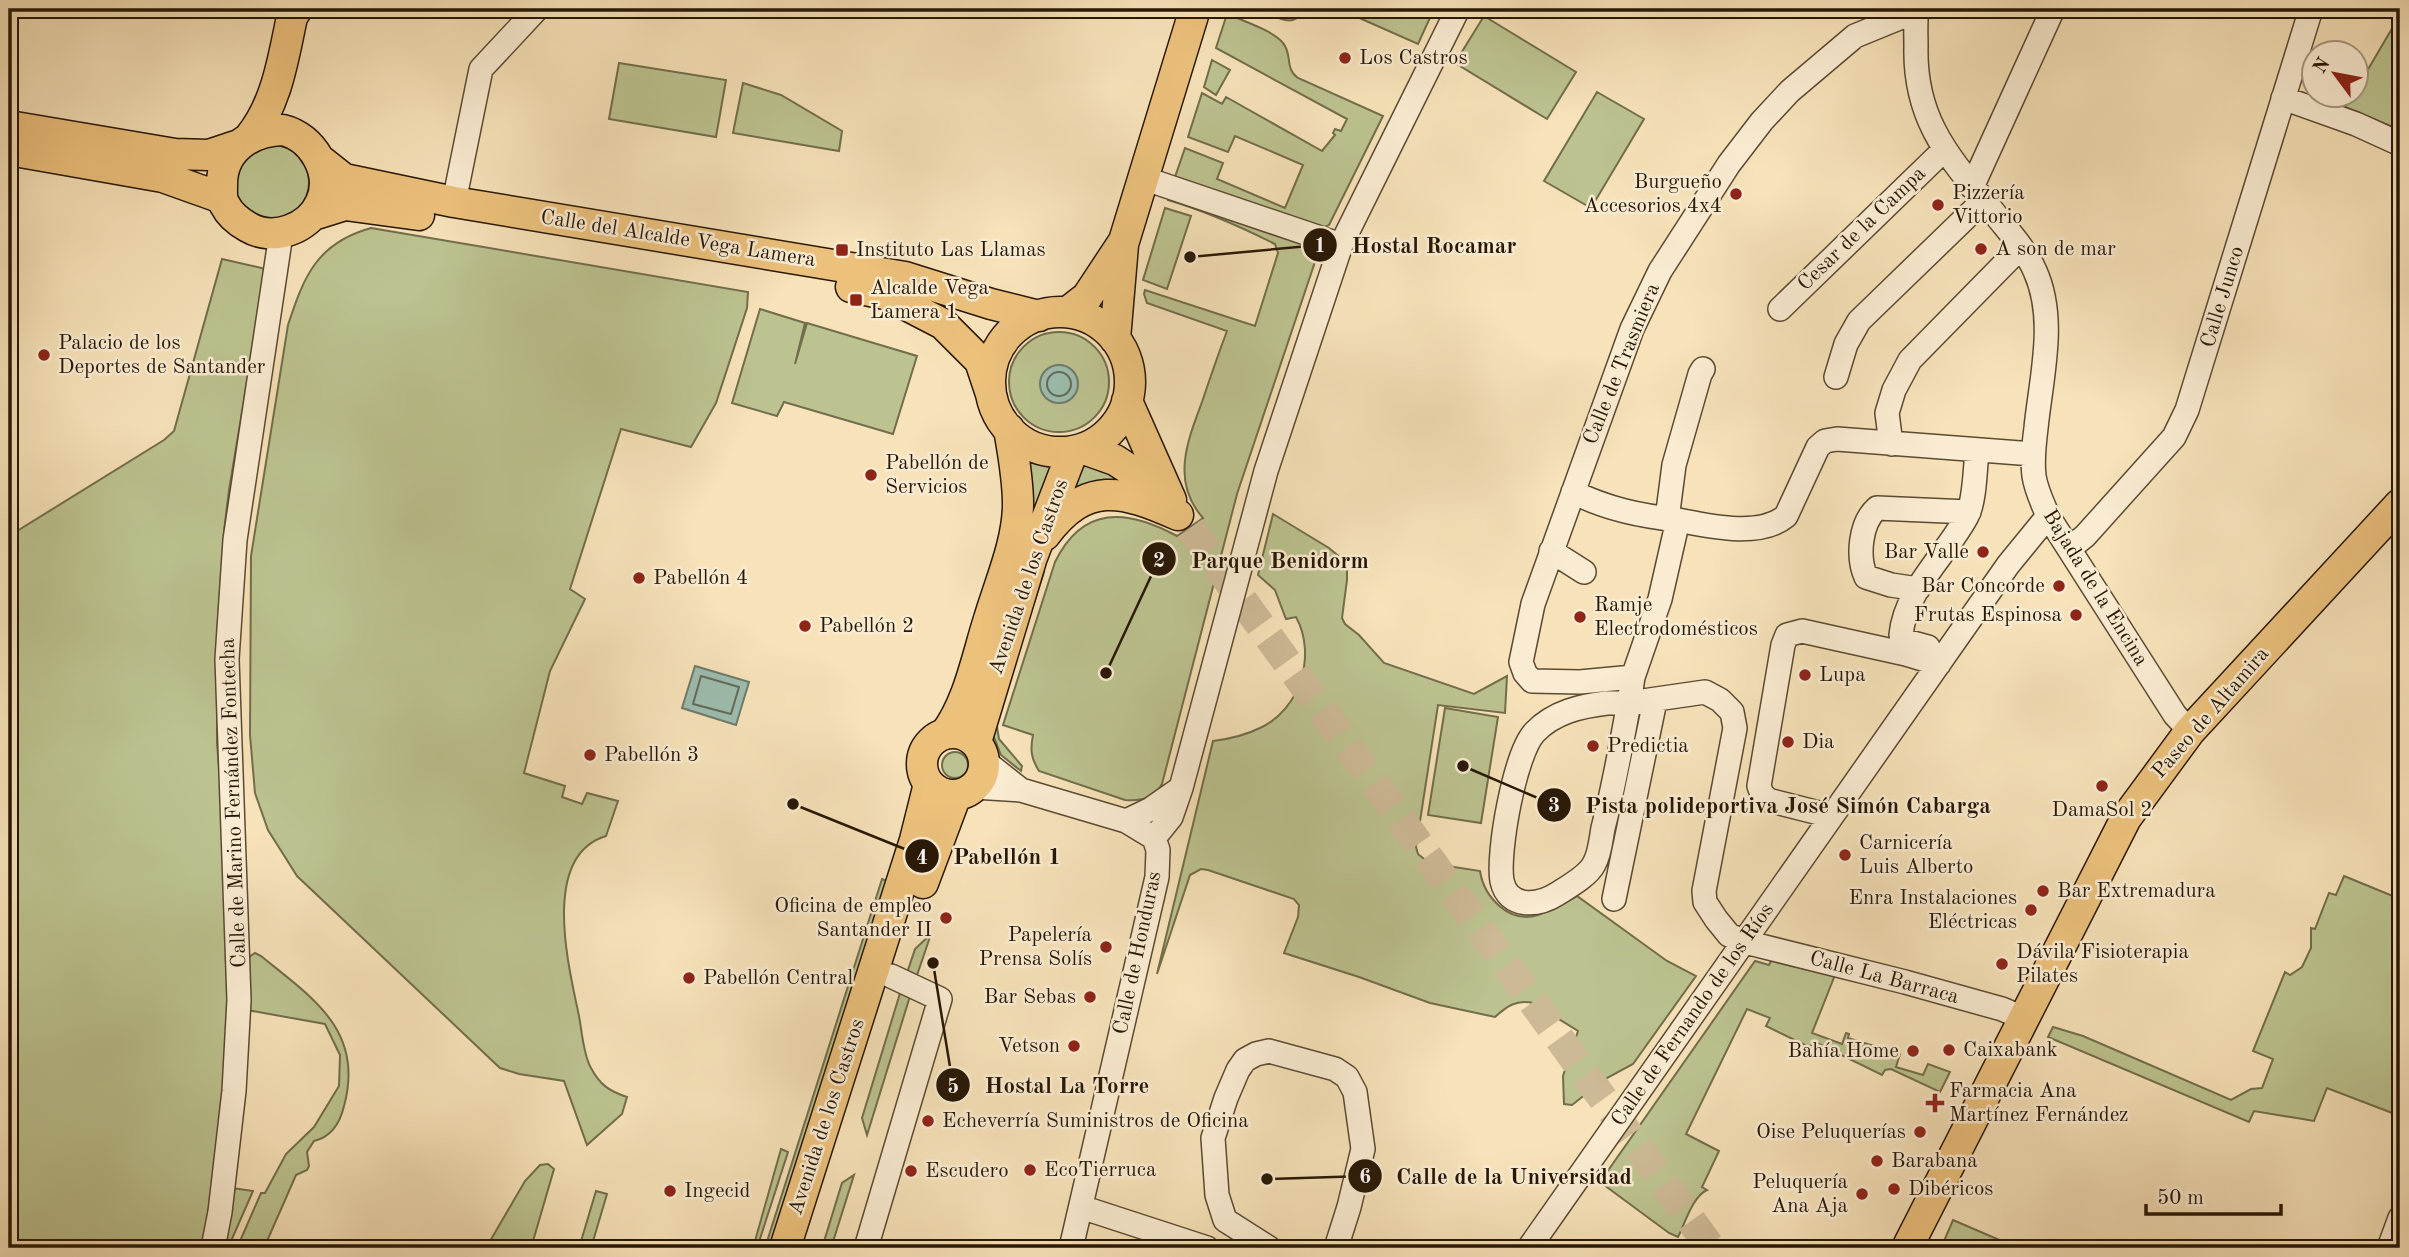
<svg xmlns="http://www.w3.org/2000/svg" width="2409" height="1257" font-family="'Old Standard TT',serif">
  <style>
    .green { fill: #bcc390; stroke: #726d4a; stroke-width: 2 }
    .water { fill: #9dbeb0; stroke: #6e7b6c; stroke-width: 2 }
    .lines { fill: none; stroke-linecap: round; stroke-linejoin: round }
    .shore { stroke: #626a5a; stroke-width: 2 }
    .major-tunnel { stroke: #cdb995; stroke-width: 30; stroke-dasharray: 30 15; stroke-linecap: butt }
    .minor-casing { stroke: #5b4a32; stroke-width: 26 }
    .major-casing { stroke: #271705; stroke-width: 33 }
    .minor { stroke: #faecd2; stroke-width: 23 }
    .major { stroke: #ecc17c; stroke-width: 30 }
    .poi-dot { fill: #8f2418; stroke: #faecd2; stroke-width: 2.5 }
    .labels { text-anchor: middle; dominant-baseline: central; stroke-width: 5; stroke-linejoin: round; paint-order: stroke }
    .poi-label { font-size: 21px; fill: #271705; stroke: #faecd2; text-anchor: start }
    .street-label { font-size: 21px; fill: #271705; stroke: #faecd2 }
    .leader { fill: none; stroke: #271705; stroke-width: 2.5 }
    .callout-dot { fill: #271705; stroke: #faecd2; stroke-width: 2.5 }
    .mark-label { font-size: 21px; text-anchor: middle; font-weight: bold; fill: #fff }
    .callout-label { font-size: 23px; text-anchor: middle; font-weight: bold; fill: #271705; stroke: #faecd2; stroke-width: 5; stroke-linejoin: round; paint-order: stroke }
  </style>
  <rect width="100%" height="100%" fill="#f7e2b9"/>
  <filter id="stains"><feTurbulence type="fractalNoise" baseFrequency=".00286" numOctaves="4"/><feColorMatrix values="0 0 0 0 .2 0 0 0 0 .09 0 0 0 0 .02 0 0 0 .5 -.17"/></filter>
  <radialGradient id="worn" r=".72"><stop offset=".6" stop-color="#630" stop-opacity="0"/><stop offset="1" stop-color="#630" stop-opacity=".3"/></radialGradient>
  <path class="green" d="M 1259,9 L 1309,9 C 1289,29 1282,19 1259,9 Z
    M 1339,9 L 1434,9 L 1418,44 Z
    M 1227,14 C 1241,20 1274,31 1283,43 C 1293,55 1284,68 1298,78 L 1383,116 L 1329,225 L 1323,228 L 1175,177 L 1185,148 L 1223,163 L 1217,179 L 1285,208 L 1303,165 L 1235,136 L 1228,152 L 1188,137 L 1202,93 L 1222,104 L 1226,97 L 1322,151 L 1335,135 L 1333,133 L 1335,129 L 1341,131 L 1347,119 L 1216,48 Z
    M 2400,15 L 2400,130 L 2345,107 L 2353,95 L 2356,94 L 2357,88 Z
    M 1484,16 L 1576,72 L 1547,119 L 1455,63 Z
    M 1212,60 L 1230,70 L 1216,95 L 1204,87 Z
    M 619,63 L 726,80 L 716,137 L 609,119 Z
    M 743,83 L 781,95 L 842,131 L 839,151 L 733,133 Z
    M 1597,92 L 1644,119 L 1591,208 L 1544,181 Z
    M235 182a37 37 0 1 1 74 0a37 37 0 1 1-74 0Z
    M 1170,194 L 1320,247 L 1237,494 L 1162,784 C 1154,799 1141,801 1125,800 L 1039,771 C 1031,758 1030,750 1033,735 L 1003,725 L 1055,562 C 1083,505 1127,509 1177,536 L 1203,518 C 1171,482 1187,442 1202,402 C 1210,378 1218,355 1227,331 L 1147,303 L 1144,294 L 1145,290 L 1255,326 L 1278,253 L 1275,244 C 1239,226 1206,211 1168,200 Z
    M 1165,208 L 1191,216 L 1167,289 L 1143,280 Z
    M 371,228 L 748,292 L 747,308 L 716,403 L 691,447 L 621,429 L 570,589 L 585,599 L 550,671 L 524,773 L 565,786 L 562,797 L 582,804 L 587,793 L 618,801 L 606,836 C 540,856 569,968 579,1016 C 582,1031 583,1054 591,1068 C 600,1085 609,1091 627,1097 L 622,1114 L 587,1145 L 564,1081 L 519,1074 L 500,1068 L 297,876 L 268,830 L 255,793 L 250,735 L 251,556 L 288,325 C 304,276 317,243 371,228 Z
    M 222,259 L 266,269 L 229,490 L 224,531 L 217,634 L 217,743 L 229,891 L 228,1054 L 222,1116 L 203,1248 L 9,1248 L 9,536 L 164,440 L 174,431 Z
    M 760,309 L 805,323 L 795,364 L 807,323 L 917,356 L 893,434 L 784,402 L 777,416 L 732,403 Z
    M1009 382a50 50 0 1 1 100 0a50 50 0 1 1-100 0Z
    M 1027,461 L 1042,465 L 1054,465 L 1023,540 Z
    M 1087,465 L 1128,478 L 1123,487 L 1062,499 L 1083,467 Z
    M 1273,514 L 1329,548 L 1342,559 L 1347,567 L 1347,580 L 1342,618 L 1345,624 L 1359,635 L 1384,663 L 1474,694 L 1507,676 L 1505,713 L 1438,705 L 1416,847 L 1418,854 L 1429,863 L 1480,871 C 1484,897 1509,924 1538,915 C 1551,911 1565,902 1577,896 L 1667,961 L 1696,976 L 1633,1064 L 1605,1079 L 1572,1105 L 1564,1104 L 1563,1076 L 1578,1031 L 1533,1003 C 1516,999 1506,1007 1495,1017 L 1430,1003 L 1359,977 L 1284,953 L 1298,917 L 1299,905 L 1294,899 L 1208,870 L 1201,869 L 1190,875 L 1157,974 L 1213,741 C 1229,739 1246,735 1260,728 C 1300,710 1317,655 1296,617 L 1286,619 L 1275,590 L 1258,575 Z
    M 1039,571 L 1044,572 L 996,721 L 999,739 L 1022,766 L 1021,771 L 1001,755 L 992,732 Z
    M 1445,708 L 1498,717 L 1481,823 L 1428,815 Z
    M942 765a13 13 0 1 1 26 0a13 13 0 1 1-26 0Z
    M 2344,876 L 2400,899 L 2400,1116 L 2327,1088 L 2314,1121 L 2254,1111 L 2249,1122 L 2048,1037 L 2053,1027 L 2083,1036 L 2231,1100 L 2251,1089 L 2262,1088 L 2273,1059 L 2253,1051 L 2285,972 L 2290,975 L 2302,967 L 2311,948 L 2311,928 L 2315,929 L 2329,893 L 2336,895 Z
    M 882,879 L 891,883 L 776,1248 L 765,1248 Z
    M 931,934 L 916,978 L 906,976 L 915,949 Z
    M 255,953 L 261,956 C 311,997 365,1030 344,1106 C 340,1123 331,1137 314,1141 L 307,1152 L 309,1166 L 307,1170 L 296,1175 L 264,1248 L 237,1248 L 261,1193 L 265,1193 L 286,1154 L 314,1127 L 339,1086 L 340,1055 L 325,1024 L 247,1010 L 249,957 Z
    M 1772,959 L 1835,975 L 1812,1033 L 1842,1044 L 1846,1033 L 1849,1034 L 1848,1038 L 1900,1054 L 1896,1067 L 1923,1075 L 1928,1064 L 1950,1072 L 1940,1092 L 1891,1069 L 1885,1070 L 1882,1075 L 1815,1042 L 1809,1047 L 1766,1026 L 1770,1018 L 1747,1009 L 1686,1134 L 1719,1151 L 1702,1187 L 1707,1190 C 1693,1196 1685,1223 1678,1237 L 1669,1233 L 1600,1182 L 1755,961 L 1769,965 Z
    M 901,990 L 911,993 L 867,1135 L 862,1118 Z
    M 781,1149 L 788,1152 L 757,1248 L 753,1248 Z
    M 548,1164 L 554,1169 L 531,1248 L 486,1248 L 525,1181 L 540,1165 Z
    M 854,1175 L 831,1248 L 822,1248 L 842,1183 Z
    M 232,1188 L 253,1191 L 228,1248 L 222,1248 Z
    M 596,1191 L 607,1194 L 591,1248 L 579,1248 Z
    M 1953,1220 L 2018,1248 L 1941,1248 Z"/>
  <path class="water" d="M1040 384a19 19 0 1 1 38 0a19 19 0 1 1-38 0Z
    M 695,666 L 749,682 L 736,725 L 682,708 Z"/>
  <g class="lines">
    <path class="shore" d="M1047 384a12 12 0 1 1 24 0a12 12 0 1 1-24 0Z
      M 701,676 L 739,687 L 731,714 L 693,704 Z"/>
    <path class="major-tunnel" d="M 1190,528 L 1711,1248"/>
    <g class="minor-casing">
      <path id="minor" d="M 1917,9 C 1915,21 1916,34 1916,46 C 1914,122 1951,159 1995,214 C 2009,232 2026,250 2035,271 C 2057,319 2041,378 2036,428 C 2034,444 2032,460 2034,476 C 2036,490 2043,504 2048,516 L 2175,715 L 2190,731
        M 2283,98 L 2356,124 L 2400,144
        M 1143,178 L 1341,245
        M 1972,187 L 2053,9
        M 454,202 L 481,69 L 537,9
        M 1780,309 L 1944,150
        M 1836,377 L 1846,344 L 1859,321 L 1984,200
        M 1891,444 L 1887,413 L 1894,390 L 1910,360 L 2021,247
        M 1573,492 C 1607,509 1641,516 1678,520
        M 1667,519 L 1674,465 L 1700,374 L 1703,369
        M 2070,548 L 2085,536 L 2174,437 L 2187,410 L 2311,9
        M 1551,551 L 1584,572
        M 1918,589 L 1891,585 L 1866,577 C 1857,557 1860,523 1877,508 L 1969,512
        M 1928,647 L 1906,641 L 1901,635 C 1905,590 1947,554 1967,516 C 1975,501 1975,468 1977,451
        M 1633,677 L 1580,682 L 1532,681 L 1525,673 L 1521,662 L 1533,604 L 1632,329 L 1660,271 L 1729,164 L 1762,121 L 1790,91 L 1855,36 L 1899,18 L 1916,14
        M 1607,703 L 1629,703 C 1621,745 1614,787 1603,828 C 1601,839 1600,854 1594,864 C 1588,876 1568,887 1557,894 C 1538,906 1508,909 1502,881 C 1497,853 1515,752 1535,732 C 1554,712 1581,706 1607,703 Z
        M 983,760 L 1021,790
        M 974,787 L 1021,790 L 1126,821 L 1154,838 L 1158,850 L 1157,877 L 1071,1248
        M 1831,816 L 1768,800 L 1762,794 L 1759,786 L 1783,645 L 1787,635 L 1802,631 L 1906,654 L 1939,664
        M 1126,821 L 1151,809 L 1181,788
        M 1154,838 L 1171,817 L 1181,788 L 1266,471 L 1341,245 L 1458,9
        M 1614,899 L 1655,701
        M 2023,1018 L 2002,1009 L 1905,982 L 1745,942 L 1729,935 L 1716,919 L 1705,902 L 1704,891 L 1735,728 L 1732,712 L 1720,700 L 1705,692 L 1629,703 L 1633,677 L 1660,599 L 1678,520 C 1709,526 1760,538 1786,516 L 1818,447 L 1825,441 L 1837,439 L 2033,454
        M 1081,1207 L 1207,1248
        M 213,1248 L 220,1212 L 234,1091 L 239,1000 L 227,659 L 235,540 L 281,234
        M 866,1248 L 940,999 L 891,976
        M 1269,1248 L 1225,1220 L 1217,1195 L 1213,1138 L 1226,1098 L 1238,1070 L 1245,1060 L 1256,1054 L 1269,1051 L 1335,1069 L 1347,1077 L 1355,1092 L 1363,1149 L 1349,1207 L 1336,1248
        M 1529,1248 L 2008,565 L 2048,516
        M 2389,1248 L 2400,1218"/>
    </g>
    <g class="major-casing">
      <path id="major" d="M 9,126 L 175,154 L 209,155 L 239,145
        M 283,130 C 312,137 334,172 321,202 C 309,229 273,242 248,227 C 239,222 230,215 225,205 C 221,199 222,192 222,184 C 222,149 251,131 283,130 Z
        M 249,138 C 277,104 283,59 292,17 L 297,9
        M 9,150 L 163,177 L 222,198
        M 320,160 L 344,179 L 454,202 L 905,277 L 991,304 L 1039,316
        M 313,215 L 345,205 L 419,215
        M 851,287 L 885,294 L 943,324 L 980,361 L 991,394
        M 1069,311 L 1087,297 L 1124,241 L 1195,9
        M990 382a70 70 0 1 1 140 0a70 70 0 1 1-140 0Z
        M 1115,339 L 1123,245
        M 1127,401 L 1171,500
        M 1084,449 L 1115,460 L 1135,473 L 1168,505
        M 1045,535 C 1086,480 1122,490 1178,515
        M922 764a31 31 0 1 1 62 0a31 31 0 1 1-62 0Z
        M 945,734 C 969,702 977,656 989,619 C 1000,582 1018,542 1018,504 C 1018,478 1013,453 1009,429
        M 976,742 L 1032,557 L 1072,453
        M 923,883 L 956,795
        M 785,1248 L 915,840 L 929,784
        M 1907,1248 L 2126,818 L 2190,731 L 2400,504"/>
    </g>
    <use href="#minor" class="minor"/>
    <use href="#major" class="major"/>
  </g>
  <g class="poi-dot">
    <circle cx="1345" cy="58" r="7"/>
    <circle cx="1736" cy="194" r="7"/>
    <circle cx="1938" cy="205" r="7"/>
    <circle cx="1981" cy="249" r="7"/>
    <rect x="835" y="243" width="14" height="14" rx="3.5"/>
    <rect x="849" y="293" width="14" height="14" rx="3.5"/>
    <circle cx="44" cy="355" r="7"/>
    <circle cx="871" cy="475" r="7"/>
    <circle cx="1983" cy="552" r="7"/>
    <circle cx="639" cy="578" r="7"/>
    <circle cx="2059" cy="586" r="7"/>
    <circle cx="2076" cy="615" r="7"/>
    <circle cx="1580" cy="617" r="7"/>
    <circle cx="805" cy="626" r="7"/>
    <circle cx="1805" cy="675" r="7"/>
    <circle cx="1788" cy="742" r="7"/>
    <circle cx="1593" cy="746" r="7"/>
    <circle cx="590" cy="755" r="7"/>
    <circle cx="2102" cy="786" r="7"/>
    <circle cx="1845" cy="855" r="7"/>
    <circle cx="2043" cy="891" r="7"/>
    <circle cx="2031" cy="910" r="7"/>
    <circle cx="946" cy="918" r="7"/>
    <circle cx="1106" cy="947" r="7"/>
    <circle cx="2002" cy="964" r="7"/>
    <circle cx="689" cy="978" r="7"/>
    <circle cx="1090" cy="997" r="7"/>
    <circle cx="1074" cy="1046" r="7"/>
    <circle cx="1949" cy="1050" r="7"/>
    <circle cx="1913" cy="1051" r="7"/>
    <path d="M1931.5 1092.5h7v7h7v7h-7v7h-7v-7h-7v-7h7z"/>
    <circle cx="928" cy="1121" r="7"/>
    <circle cx="1920" cy="1132" r="7"/>
    <circle cx="1877" cy="1161" r="7"/>
    <circle cx="1030" cy="1170" r="7"/>
    <circle cx="911" cy="1171" r="7"/>
    <circle cx="1894" cy="1189" r="7"/>
    <circle cx="670" cy="1191" r="7"/>
    <circle cx="1862" cy="1194" r="7"/>
  </g>
  <g class="labels">
    <g class="poi-label">
      <text x="1359" y="58">Los Castros</text>
      <text x="1722" y="182" text-anchor="end">Burgueño<tspan x="1722" dy="24">Accesorios 4x4</tspan></text>
      <text x="1952" y="193">Pizzería<tspan x="1952" dy="24">Vittorio</tspan></text>
      <text x="1995" y="249">A son de mar</text>
      <text x="856" y="250">Instituto Las Llamas</text>
      <text x="870" y="288">Alcalde Vega<tspan x="870" dy="24">Lamera 1</tspan></text>
      <text x="58" y="343">Palacio de los<tspan x="58" dy="24">Deportes de Santander</tspan></text>
      <text x="885" y="463">Pabellón de<tspan x="885" dy="24">Servicios</tspan></text>
      <text x="1969" y="552" text-anchor="end">Bar Valle</text>
      <text x="653" y="578">Pabellón 4</text>
      <text x="2045" y="586" text-anchor="end">Bar Concorde</text>
      <text x="1594" y="605">Ramje<tspan x="1594" dy="24">Electrodomésticos</tspan></text>
      <text x="2062" y="615" text-anchor="end">Frutas Espinosa</text>
      <text x="819" y="626">Pabellón 2</text>
      <text x="1819" y="675">Lupa</text>
      <text x="1802" y="742">Dia</text>
      <text x="1607" y="746">Predictia</text>
      <text x="604" y="755">Pabellón 3</text>
      <text x="2102" y="810" text-anchor="middle">DamaSol 2</text>
      <text x="1859" y="843">Carnicería<tspan x="1859" dy="24">Luis Alberto</tspan></text>
      <text x="2057" y="891">Bar Extremadura</text>
      <text x="2017" y="898" text-anchor="end">Enra Instalaciones<tspan x="2017" dy="24">Eléctricas</tspan></text>
      <text x="932" y="906" text-anchor="end">Oficina de empleo<tspan x="932" dy="24">Santander II</tspan></text>
      <text x="1092" y="935" text-anchor="end">Papelería<tspan x="1092" dy="24">Prensa Solís</tspan></text>
      <text x="2016" y="952">Dávila Fisioterapia<tspan x="2016" dy="24">Pilates</tspan></text>
      <text x="703" y="978">Pabellón Central</text>
      <text x="1076" y="997" text-anchor="end">Bar Sebas</text>
      <text x="1060" y="1046" text-anchor="end">Vetson</text>
      <text x="1963" y="1050">Caixabank</text>
      <text x="1899" y="1051" text-anchor="end">Bahía Home</text>
      <text x="1949" y="1091">Farmacia Ana<tspan x="1949" dy="24">Martínez Fernández</tspan></text>
      <text x="942" y="1121">Echeverría Suministros de Oficina</text>
      <text x="1906" y="1132" text-anchor="end">Oise Peluquerías</text>
      <text x="1891" y="1161">Barabana</text>
      <text x="1044" y="1170">EcoTierruca</text>
      <text x="925" y="1171">Escudero</text>
      <text x="1848" y="1182" text-anchor="end">Peluquería<tspan x="1848" dy="24">Ana Aja</tspan></text>
      <text x="1908" y="1189">Dibéricos</text>
      <text x="684" y="1191">Ingecid</text>
    </g>
    <g class="street-label">
      <text transform="translate(1862 229) rotate(-44)">Cesar de la Campa</text>
      <text transform="translate(678 239) rotate(9)">Calle del Alcalde Vega Lamera</text>
      <text transform="translate(2223 297) rotate(-73)">Calle Junco</text>
      <text transform="translate(1622 364) rotate(-68)">Calle de Trasmiera</text>
      <text transform="translate(1029 577) rotate(-71)">Avenida de los Castros</text>
      <text transform="translate(2095 588) rotate(58)">Bajada de la Encina</text>
      <text transform="translate(2211 713) rotate(-49)">Paseo de Altamira</text>
      <text transform="translate(234 803) rotate(-92)">Calle de Marino Fernández Fontecha</text>
      <text transform="translate(1138 953) rotate(-78)">Calle de Honduras</text>
      <text transform="translate(1884 978) rotate(15)">Calle La Barraca</text>
      <text transform="translate(1693 1015) rotate(-55)">Calle de Fernando de los Ríos</text>
      <text transform="translate(827 1117) rotate(-72)">Avenida de los Castros</text>
    </g>
  </g>
  <path class="leader" d="M1190 257L1320 245M1106 673L1159 559M1463 766L1554 805M793 804L922 856M933 963L953 1085M1267 1179L1365 1176"/>
  <g class="callout-dot">
    <circle cx="1190" cy="257" r="7"/>
    <circle cx="1106" cy="673" r="7"/>
    <circle cx="1463" cy="766" r="7"/>
    <circle cx="793" cy="804" r="7"/>
    <circle cx="933" cy="963" r="7"/>
    <circle cx="1267" cy="1179" r="7"/>
    <circle cx="1320" cy="245" r="18"/>
    <circle cx="1159" cy="559" r="18"/>
    <circle cx="1554" cy="805" r="18"/>
    <circle cx="922" cy="856" r="18"/>
    <circle cx="953" cy="1085" r="18"/>
    <circle cx="1365" cy="1176" r="18"/>
  </g>
  <g class="mark-label">
    <text x="1320" y="252">1</text>
    <text x="1159" y="567">2</text>
    <text x="1554" y="812">3</text>
    <text x="922" y="864">4</text>
    <text x="953" y="1093">5</text>
    <text x="1365" y="1183">6</text>
  </g>
  <g class="callout-label">
    <text x="1434" y="253">Hostal Rocamar</text>
    <text x="1280" y="568">Parque Benidorm</text>
    <text x="1788" y="813">Pista polideportiva José Simón Cabarga</text>
    <text x="1007" y="864">Pabellón 1</text>
    <text x="1067" y="1093">Hostal La Torre</text>
    <text x="1514" y="1184">Calle de la Universidad</text>
  </g>
  <rect width="2409" height="1257" fill="none" stroke="#f7e2b9" stroke-width="35"/>
  <rect x="10" y="10" width="2388" height="1236" fill="none" stroke="#271705" stroke-width="3.5"/>
  <rect x="18" y="18" width="2374" height="1222" fill="none" stroke="#271705" stroke-width="2"/>
  <g transform="translate(2335 74) rotate(302)"><circle r="33" fill="#faecd2" stroke="#a69780" stroke-width="2"/>
  <path d="M0-5L12 26L0 18L-12 26Z" fill="#8f2418"/>
  <text y="-10" font-size="19" font-weight="bold" text-anchor="middle" fill="#271705">N</text>
  </g>
  <path d="M2146 1204v10h135v-10" fill="none" stroke="#271705" stroke-width="3.5"/>
  <text x="2157" y="1204" font-size="21" fill="#271705" stroke="#faecd2" stroke-width="5" paint-order="stroke">50 m</text>
  <rect width="100%" height="100%" filter="url(#stains)"/>
  <rect width="100%" height="100%" fill="url(#worn)"/>
</svg>
